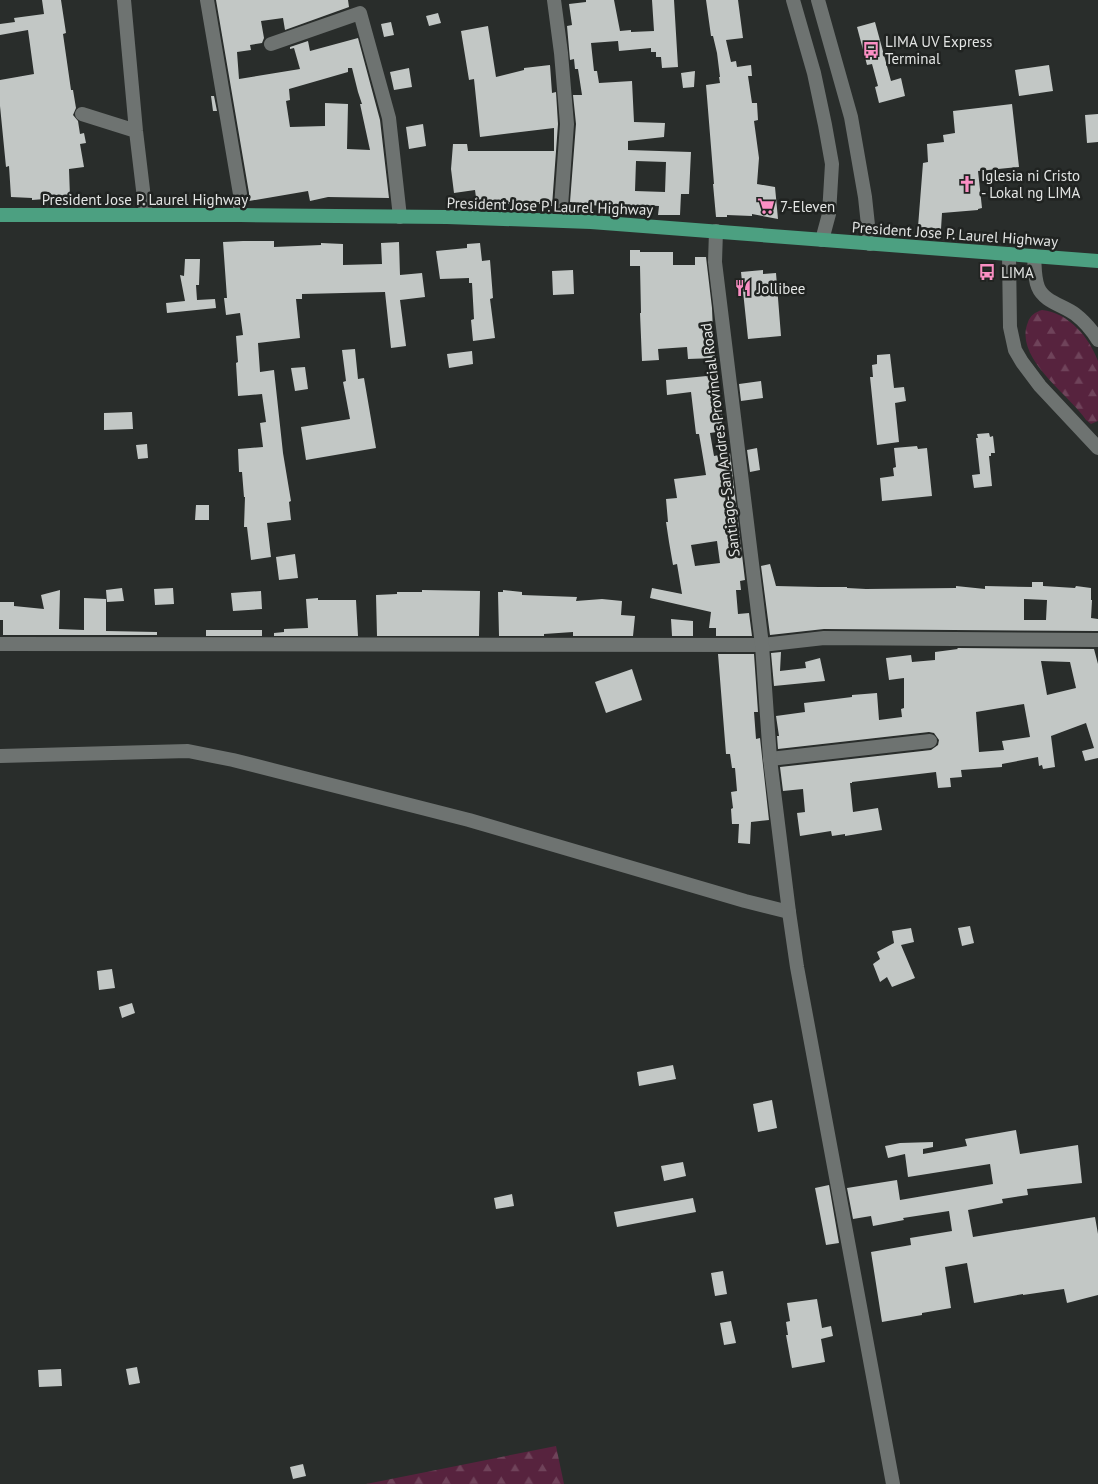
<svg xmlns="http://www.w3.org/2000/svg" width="1098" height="1484" font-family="'PT Sans',sans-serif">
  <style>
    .forest { fill: url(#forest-firs) }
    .building { fill: #c2c7c5; fill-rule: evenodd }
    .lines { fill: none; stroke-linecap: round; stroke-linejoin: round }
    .minor { stroke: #6e7371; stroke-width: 14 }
    .tertiary { stroke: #6e7371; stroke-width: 14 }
    .trunk { stroke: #4ca081; stroke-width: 14 }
    .labels { text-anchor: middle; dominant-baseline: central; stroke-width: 5; stroke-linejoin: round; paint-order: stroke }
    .poi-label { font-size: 15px; fill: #e2e4e3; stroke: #202321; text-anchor: start }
    .street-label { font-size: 15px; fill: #e2e4e3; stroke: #202321 }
  </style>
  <defs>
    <pattern id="forest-firs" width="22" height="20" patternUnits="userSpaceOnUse" patternTransform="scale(1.25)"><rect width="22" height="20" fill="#57233e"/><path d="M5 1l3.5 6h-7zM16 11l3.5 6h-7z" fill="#6f435a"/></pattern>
  </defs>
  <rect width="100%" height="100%" fill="#292d2b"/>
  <path class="forest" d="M 1042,310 C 1069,313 1089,337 1098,361 L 1098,421 L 1091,424 L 1086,420 C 1069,394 1013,358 1028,322 C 1030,316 1035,312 1042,310 Z
    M 556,1446 L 564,1484 L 366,1484 Z"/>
  <path class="building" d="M 42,0 L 61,0 L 66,33 L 63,34 L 71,90 L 73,90 L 76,108 L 73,115 L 78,121 L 80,134 L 84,133 L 86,143 L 80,144 L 84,167 L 69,169 L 70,197 L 32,200 L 32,198 L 11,197 L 9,166 L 6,167 L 0,106 L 0,80 L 34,74 L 28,30 L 0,35 L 0,24 L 15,22 L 14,18 L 44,14 Z
    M 216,0 L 348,0 L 349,7 L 285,30 L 283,18 L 261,21 L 264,38 L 262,43 L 250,45 L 251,50 L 237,52 L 239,79 L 300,69 L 294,48 L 290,49 L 290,47 L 308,41 L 310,51 L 358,38 L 380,120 L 389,198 L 328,197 L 310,201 L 308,191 L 249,201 L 249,193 ZM 348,68 L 352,68 L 358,92 L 362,104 L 360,104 L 370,150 L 347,149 L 348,104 L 325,103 L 325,126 L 290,127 L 286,101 L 290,100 L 289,89 L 348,72 Z
    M 586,0 L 614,0 L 620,31 L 631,30 L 631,32 L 654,31 L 652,0 L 674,0 L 678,67 L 662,68 L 661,57 L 656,57 L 656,52 L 651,52 L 651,48 L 619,51 L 618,41 L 591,43 L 594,71 L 597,71 L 599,83 L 632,81 L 634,122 L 665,123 L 664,137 L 628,141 L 628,150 L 691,152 L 689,194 L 681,194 L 680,215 L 658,215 L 659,206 L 637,205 L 637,208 L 623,207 L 623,208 L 591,205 L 592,204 L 570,202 L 576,124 L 573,95 L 582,95 L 578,69 L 575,69 L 574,59 L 570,60 L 567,26 L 572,25 L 569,4 L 586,2 ZM 636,161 L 666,162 L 665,192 L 635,191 Z
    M 706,0 L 738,0 L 743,38 L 726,40 L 731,62 L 736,61 L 737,67 L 751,65 L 752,76 L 748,76 L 752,103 L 757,103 L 758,120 L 754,121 L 759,158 L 757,184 L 775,187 L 778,219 L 752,214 L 752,216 L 727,215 L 727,217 L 716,217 L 713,184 L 714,184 L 706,85 L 720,83 L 719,77 L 720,77 L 717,53 L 713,36 L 711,36 Z
    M 438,13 L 441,23 L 429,26 L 426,16 Z
    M 391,22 L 394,35 L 384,37 L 381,24 Z
    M 875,22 L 891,81 L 901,78 L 905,96 L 879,103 L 875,87 L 878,86 L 872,64 L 867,65 L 857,27 Z
    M 488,26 L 496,77 L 524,70 L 524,68 L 550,65 L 552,93 L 556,92 L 558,124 L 552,206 L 539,204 L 539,202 L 509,202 L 509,204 L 493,204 L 493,203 L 477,205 L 475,190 L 454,193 L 451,169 L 453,144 L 467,144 L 468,151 L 554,151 L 554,128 L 480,137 L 474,79 L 469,80 L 461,31 Z
    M 1049,65 L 1053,91 L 1019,96 L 1015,70 Z
    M 409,68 L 412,87 L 394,90 L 390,72 Z
    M 695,71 L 694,87 L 683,88 L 681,73 Z
    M 211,96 L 214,96 L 217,111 L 213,111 Z
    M 1012,104 L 1019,167 L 978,171 L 982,208 L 978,209 L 978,210 L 942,213 L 941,229 L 918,227 L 923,163 L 928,162 L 927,144 L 944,142 L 943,135 L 955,133 L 953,111 Z
    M 1098,114 L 1098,142 L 1087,143 L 1085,115 Z
    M 423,124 L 426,146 L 409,149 L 406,127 Z
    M 243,241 L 274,241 L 274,247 L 321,245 L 321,243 L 343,244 L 343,265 L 382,264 L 381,243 L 399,242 L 400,275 L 422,273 L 425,297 L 400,300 L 406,346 L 391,348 L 385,292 L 302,294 L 302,299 L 296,299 L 300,338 L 258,343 L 260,372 L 274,370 L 283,453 L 291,501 L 289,502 L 291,520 L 267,523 L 271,557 L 251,560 L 247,527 L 244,527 L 245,497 L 244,497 L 242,472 L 239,472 L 238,449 L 263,447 L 260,423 L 266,422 L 262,394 L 238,396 L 236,363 L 238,362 L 236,336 L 243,335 L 240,313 L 226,315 L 224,298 L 227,298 L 223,242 Z
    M 480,243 L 482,261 L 490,260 L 493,298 L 490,299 L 495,338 L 473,341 L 471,320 L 474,319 L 472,283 L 469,283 L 469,278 L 440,279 L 436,251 L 467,248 L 467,244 Z
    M 630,250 L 640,250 L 640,252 L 673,252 L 673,265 L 695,265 L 695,257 L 706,257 L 712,308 L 713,332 L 712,332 L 715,358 L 688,359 L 687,347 L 658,349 L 659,360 L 642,361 L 640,313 L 641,313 L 640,266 L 630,266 Z
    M 185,259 L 200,259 L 199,285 L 196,285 L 197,300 L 215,299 L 216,308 L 167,313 L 166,303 L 185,301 L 180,275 L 184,276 Z
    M 573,270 L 574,294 L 553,295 L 552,271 Z
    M 763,270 L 763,274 L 776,273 L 781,336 L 748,339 L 741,272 Z
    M 355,349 L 358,379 L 364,378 L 376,448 L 306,460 L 301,427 L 350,419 L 343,382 L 346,381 L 342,350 Z
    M 472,351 L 473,364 L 449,368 L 447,354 Z
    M 890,354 L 894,388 L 904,387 L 906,401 L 895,403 L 899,442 L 877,445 L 870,377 L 873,377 L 872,365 L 877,364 L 877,355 Z
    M 305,367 L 308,389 L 295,391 L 291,368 Z
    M 717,375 L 723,431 L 710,433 L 714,456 L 730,453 L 745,580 L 740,581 L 741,590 L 736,590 L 738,614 L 749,613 L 752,636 L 716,636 L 716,628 L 709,628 L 711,612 L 650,598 L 652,588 L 682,594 L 677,564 L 673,565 L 669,542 L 666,522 L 668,522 L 666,499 L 677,498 L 674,479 L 706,475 L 699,434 L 696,434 L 691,392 L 667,395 L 666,380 ZM 717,541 L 720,563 L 695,566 L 691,545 Z
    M 761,381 L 763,398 L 741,401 L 739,384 Z
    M 132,412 L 133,429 L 104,430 L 104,413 Z
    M 989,433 L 990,437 L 993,436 L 995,453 L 991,453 L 991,456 L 989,456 L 992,486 L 974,488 L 972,475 L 980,474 L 976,438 L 978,438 L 977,434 Z
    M 147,444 L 148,458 L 138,459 L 136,445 Z
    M 917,446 L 918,449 L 927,448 L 932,496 L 882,501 L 880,478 L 894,476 L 893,468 L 896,467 L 894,448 Z
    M 757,448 L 760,470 L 750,472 L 747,450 Z
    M 196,505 L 209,505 L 209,520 L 195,520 Z
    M 295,554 L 298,578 L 279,580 L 276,557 Z
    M 770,564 L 776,586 L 818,587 L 847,587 L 847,588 L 866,589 L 956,588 L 956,586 L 985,589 L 985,586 L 1032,587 L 1032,582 L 1043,582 L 1043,586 L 1075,588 L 1076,586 L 1091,588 L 1091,600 L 1092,600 L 1091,618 L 1098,619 L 1098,631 L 824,629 L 770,635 L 761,566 ZM 1024,599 L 1047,600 L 1046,620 L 1024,620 Z
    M 122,588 L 124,601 L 107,602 L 106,590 Z
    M 173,588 L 174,604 L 155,605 L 154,589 Z
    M 60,590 L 59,629 L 84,630 L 84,598 L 106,599 L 106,631 L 157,632 L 157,635 L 3,635 L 3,620 L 0,620 L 0,602 L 14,602 L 14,606 L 44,609 L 41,595 Z
    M 422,590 L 480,591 L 479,636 L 377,636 L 376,595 L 397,594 L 397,592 L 422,592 Z
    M 503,590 L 522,592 L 522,595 L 577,597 L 576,601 L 602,599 L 622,601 L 621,615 L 635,616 L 633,636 L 573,636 L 573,632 L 544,634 L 544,636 L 499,636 L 498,592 L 503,592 Z
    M 261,591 L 262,609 L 233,611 L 231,593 Z
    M 318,598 L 318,600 L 356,600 L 358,636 L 274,636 L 274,633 L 284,632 L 284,629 L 308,628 L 306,599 Z
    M 671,619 L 693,621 L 693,636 L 672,636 Z
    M 206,630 L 262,630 L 262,636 L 206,636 Z
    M 957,648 L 1094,649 L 1098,664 L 1098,758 L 1085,761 L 1082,751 L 1094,748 L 1086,723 L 1051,736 L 1055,767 L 1043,769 L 1042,765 L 1039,766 L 1038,757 L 1002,764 L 1002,767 L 961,770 L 962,777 L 950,778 L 951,787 L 938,788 L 936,772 L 852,782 L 852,783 L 850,783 L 853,812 L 878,808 L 882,830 L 845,836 L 845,834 L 832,836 L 831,831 L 800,836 L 797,813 L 805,812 L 803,789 L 783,791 L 780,767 L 931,750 L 938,745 L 939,740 L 934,733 L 929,732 L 778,749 L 777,736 L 779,736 L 776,716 L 805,712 L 804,703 L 852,697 L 852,695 L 877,693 L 879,720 L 902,717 L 901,709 L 904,708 L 904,678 L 889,680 L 886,658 L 911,655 L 912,662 L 935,660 L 935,652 L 958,649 ZM 1041,661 L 1070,662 L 1076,688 L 1047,695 ZM 1024,704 L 1030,737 L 1002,741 L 1004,750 L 979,752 L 976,712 Z
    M 781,652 L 780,671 L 806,668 L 805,662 L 820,658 L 825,681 L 774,686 L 771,653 Z
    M 718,654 L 754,654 L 758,712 L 754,712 L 756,739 L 760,738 L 769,820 L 751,822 L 750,844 L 738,843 L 739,824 L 732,824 L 731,809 L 733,808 L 731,792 L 737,791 L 735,768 L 732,768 L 730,754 L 726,754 Z
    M 632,669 L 642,700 L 606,713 L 595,682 Z
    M 970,926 L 974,943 L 962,946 L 958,928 Z
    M 911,928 L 914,942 L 901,945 L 915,978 L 892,987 L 887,977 L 880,982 L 873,964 L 880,959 L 877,952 L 894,943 L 892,931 Z
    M 112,969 L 115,988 L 99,990 L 97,971 Z
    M 132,1003 L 135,1013 L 122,1018 L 119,1007 Z
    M 673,1065 L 676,1079 L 639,1086 L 637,1072 Z
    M 772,1100 L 777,1128 L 758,1132 L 753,1104 Z
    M 1016,1130 L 1020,1154 L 1078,1145 L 1082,1183 L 1027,1189 L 1028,1195 L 1002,1199 L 1003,1203 L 968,1210 L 973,1237 L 1095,1217 L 1098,1234 L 1098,1295 L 1067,1303 L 1064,1289 L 1023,1295 L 1023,1294 L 974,1303 L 967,1263 L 945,1267 L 951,1308 L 922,1313 L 922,1315 L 882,1322 L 871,1252 L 911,1245 L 910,1238 L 952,1231 L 949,1211 L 903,1218 L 904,1220 L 873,1226 L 871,1216 L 853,1219 L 847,1188 L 897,1180 L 900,1200 L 993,1184 L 990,1164 L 908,1177 L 905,1154 L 888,1158 L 885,1146 L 900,1143 L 933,1142 L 933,1147 L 923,1149 L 923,1154 L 967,1146 L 965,1139 Z
    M 683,1162 L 686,1176 L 664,1181 L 661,1166 Z
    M 829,1185 L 839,1243 L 826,1245 L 815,1188 Z
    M 512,1194 L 514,1206 L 496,1209 L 494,1198 Z
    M 693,1198 L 696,1212 L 617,1227 L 614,1212 Z
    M 723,1271 L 727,1294 L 715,1296 L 711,1273 Z
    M 817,1299 L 822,1328 L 831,1326 L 833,1336 L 821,1339 L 825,1362 L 792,1368 L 786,1335 L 788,1335 L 786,1322 L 790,1321 L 787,1303 Z
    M 731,1321 L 736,1343 L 724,1345 L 720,1323 Z
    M 137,1367 L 140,1383 L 129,1385 L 126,1369 Z
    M 61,1369 L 62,1386 L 39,1387 L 38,1370 Z
    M 303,1464 L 306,1476 L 293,1479 L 290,1467 Z"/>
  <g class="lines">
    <path class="minor" d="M 124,0 L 136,131 L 146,215
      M 207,0 L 240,194 L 240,215
      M 554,0 L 561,53 L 567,124 L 560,220
      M 793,0 L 814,73 L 825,125 L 832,164 L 829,214 L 822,240
      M 818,0 L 851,117 L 865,197 L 870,244
      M 271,44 L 360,13 L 389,118 L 400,217
      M 82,114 L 136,131
      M 1009,254 L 1010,327 L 1015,350 L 1022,362 L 1040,386 L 1098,448
      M 1034,256 C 1035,266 1034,277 1038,287 C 1044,302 1063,305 1075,314 C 1084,321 1092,330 1098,340
      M 0,644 L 762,645 L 824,638 L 1098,640
      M 0,756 L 188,751 L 233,760 L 469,820 L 745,901 L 789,912
      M 770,759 L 930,741"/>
    <path class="tertiary" d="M 716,231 L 715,262 L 762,645 L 770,759 L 789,912 L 797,967 L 893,1484"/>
    <path class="trunk" d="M 0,215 L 240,215 L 447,217 L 591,222 L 1098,261"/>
  </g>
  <defs>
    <g id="bus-bare" transform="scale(1.35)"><path d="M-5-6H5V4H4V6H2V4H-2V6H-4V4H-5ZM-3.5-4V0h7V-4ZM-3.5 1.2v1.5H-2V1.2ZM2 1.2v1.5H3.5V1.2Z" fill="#fb8fc4" stroke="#202321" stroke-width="2.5" paint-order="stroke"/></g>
    <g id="church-bare" transform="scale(1.35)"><path d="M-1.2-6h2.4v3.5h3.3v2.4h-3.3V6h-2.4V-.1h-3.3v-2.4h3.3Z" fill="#fb8fc4" stroke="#202321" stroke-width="2.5" paint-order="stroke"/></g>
    <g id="supermarket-bare" transform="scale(1.35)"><path d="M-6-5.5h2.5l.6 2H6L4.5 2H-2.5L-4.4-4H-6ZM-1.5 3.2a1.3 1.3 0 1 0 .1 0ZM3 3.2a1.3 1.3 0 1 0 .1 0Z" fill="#fb8fc4" stroke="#202321" stroke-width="2.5" paint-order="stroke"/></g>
    <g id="restaurant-bare" transform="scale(1.35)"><path d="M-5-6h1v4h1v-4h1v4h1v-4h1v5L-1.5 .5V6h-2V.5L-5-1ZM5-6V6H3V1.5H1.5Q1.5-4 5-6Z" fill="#fb8fc4" stroke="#202321" stroke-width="2.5" paint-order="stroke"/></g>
  </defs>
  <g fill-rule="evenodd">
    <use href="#bus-bare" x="871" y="50"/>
    <use href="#church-bare" x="967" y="184"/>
    <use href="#supermarket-bare" x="766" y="206"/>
    <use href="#bus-bare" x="987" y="272"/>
    <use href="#restaurant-bare" x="743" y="288"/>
  </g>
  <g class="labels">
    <g class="poi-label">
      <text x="885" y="41">LIMA UV Express<tspan x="885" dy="17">Terminal</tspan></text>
      <text x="981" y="175">Iglesia ni Cristo<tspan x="981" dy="17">- Lokal ng LIMA</tspan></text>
      <text x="780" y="206">7-Eleven</text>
      <text x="1001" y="272">LIMA</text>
      <text x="757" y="288">Jollibee</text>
    </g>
    <g class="street-label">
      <text x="145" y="199">President Jose P. Laurel Highway</text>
      <text transform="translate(550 206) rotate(2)">President Jose P. Laurel Highway</text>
      <text transform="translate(955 234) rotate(4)">President Jose P. Laurel Highway</text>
      <text transform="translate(720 440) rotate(-97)">Santiago-San Andres Provincial Road</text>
    </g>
  </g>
</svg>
